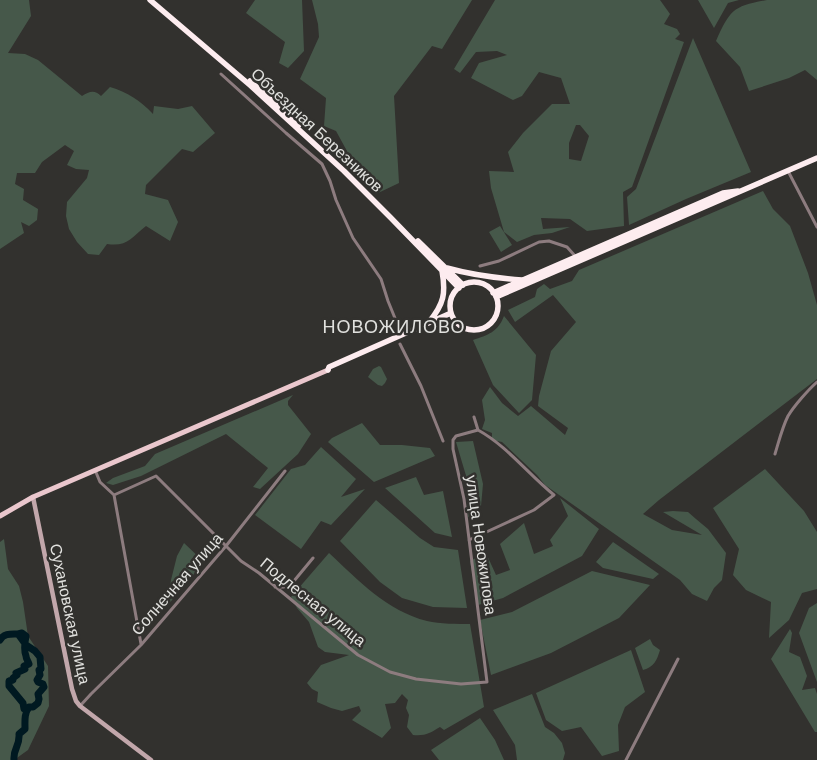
<svg xmlns="http://www.w3.org/2000/svg" width="817" height="760" font-family="'DM Sans',sans-serif">
  <style>
    .green { fill: #46584a; fill-rule: evenodd }
    .lines { fill: none; stroke-linecap: round; stroke-linejoin: round }
    .river { stroke: #001921; stroke-width: 7 }
    .street { stroke: #8d7c7f; stroke-width: 3 }
    .secondary { stroke: #c2a7ab; stroke-width: 4.5 }
    .primary { stroke: #eac7cd; stroke-width: 5 }
    .highway { stroke: #fdecef; stroke-width: 5.5 }
    .labels { text-anchor: middle; dominant-baseline: central; stroke-width: 5; stroke-linejoin: round; paint-order: stroke }
    .street-label { font-size: 16px; fill: #e1e1de; stroke: #32312e }
    .neighbourhood-label { font-size: 18px; letter-spacing: 1px; fill: #e1e1de; stroke: #32312e }
  </style>
  <rect width="100%" height="100%" fill="#32312e"/>
  <path class="green" d="M 0,0 L 29,0 L 31,16 L 8,53 L 25,54 L 38,60 L 82,96 C 89,92 94,89 101,96 L 110,87 C 127,92 141,101 153,114 L 154,106 L 178,109 L 192,106 L 215,133 L 193,152 L 182,149 L 146,185 L 145,194 L 168,200 L 178,222 L 170,241 L 146,226 C 131,238 127,247 107,244 L 99,255 L 88,254 L 77,242 L 69,229 L 66,216 L 67,202 L 87,178 L 89,170 L 76,169 L 67,165 L 74,151 L 65,145 L 42,162 L 35,173 L 17,173 L 15,184 L 24,189 L 23,200 L 38,209 L 37,220 L 29,226 L 21,222 L 24,233 L 0,249 Z
    M 255,0 L 302,0 L 304,51 L 288,68 L 279,63 L 285,42 L 246,13 Z
    M 312,0 L 472,0 L 442,49 L 432,46 L 394,96 L 399,183 L 376,194 L 359,173 L 336,131 L 324,126 L 326,98 L 300,79 L 319,37 L 318,24 Z
    M 495,0 L 660,0 L 670,14 L 664,24 L 677,29 L 680,34 L 675,39 L 684,42 L 632,187 L 623,192 L 624,226 L 587,231 L 570,219 L 541,218 L 543,229 L 570,227 L 552,233 L 534,235 L 517,242 L 504,232 L 491,188 L 489,171 L 514,172 L 508,152 L 523,133 L 552,104 L 570,104 L 561,78 L 539,72 L 522,96 L 513,100 L 471,78 L 479,63 L 507,55 L 497,51 L 476,52 L 460,73 L 454,69 ZM 576,125 L 580,125 L 589,136 L 581,161 L 569,159 L 569,143 Z
    M 698,0 L 739,0 L 728,3 L 714,28 Z
    M 767,0 L 817,0 L 817,80 L 805,70 L 789,78 L 749,91 L 740,67 L 716,41 C 730,10 733,6 767,0 Z
    M 693,38 L 751,172 L 686,199 L 629,225 L 627,197 L 636,189 Z
    M 763,191 L 773,209 L 790,226 L 808,273 L 817,305 L 817,379 L 659,500 L 643,514 L 672,530 L 702,535 L 663,512 L 673,511 L 688,512 L 696,519 L 708,529 L 726,553 L 722,580 L 714,588 L 707,601 L 692,594 L 680,580 L 545,485 L 537,475 L 502,442 L 492,440 L 492,433 L 482,429 L 485,420 L 482,400 L 490,387 L 502,403 L 518,416 L 531,406 L 565,435 L 568,428 L 538,406 L 539,396 L 551,351 L 576,322 L 553,295 L 515,322 L 508,310 L 535,297 L 537,289 L 544,284 L 550,289 L 572,281 L 579,270 Z
    M 500,226 L 512,245 L 501,252 L 489,232 Z
    M 504,316 L 536,355 L 532,400 L 519,413 L 493,385 L 473,340 C 488,335 498,332 504,316 Z
    M 379,366 L 381,367 L 387,379 L 385,383 L 382,386 L 378,385 L 368,377 L 373,369 Z
    M 293,395 L 288,401 L 288,405 L 311,434 L 298,454 L 260,489 L 253,487 L 268,468 L 226,434 L 141,476 L 113,485 L 106,483 L 113,478 L 145,466 L 155,454 Z
    M 362,423 L 380,445 L 402,445 L 430,448 L 435,456 L 374,482 L 328,442 L 332,438 Z
    M 473,441 L 483,484 L 481,506 L 468,517 L 467,479 L 456,442 Z
    M 321,447 L 356,479 L 341,497 L 365,489 L 331,525 L 321,521 L 301,549 L 255,515 L 291,469 L 305,465 Z
    M 765,469 L 804,511 L 817,532 L 817,589 L 802,593 L 789,620 L 769,638 L 771,602 L 746,590 L 733,575 L 739,549 L 713,508 Z
    M 416,477 L 424,495 L 443,491 L 452,537 L 435,533 L 385,488 Z
    M 560,498 L 599,529 L 582,556 L 503,598 L 478,605 L 470,561 L 486,553 L 496,575 L 510,570 L 500,544 L 524,523 L 534,554 L 553,546 L 550,540 L 568,516 Z
    M 376,500 L 420,538 L 434,547 L 458,550 L 467,608 L 433,607 L 402,598 L 380,582 L 340,541 Z
    M 4,539 L 8,569 L 19,586 L 23,602 L 28,636 L 48,666 L 49,706 L 28,750 L 14,760 L 0,760 L 0,542 Z
    M 613,542 L 659,574 L 653,579 L 603,568 L 596,562 Z
    M 184,543 L 204,562 L 167,606 L 171,580 L 177,556 Z
    M 329,553 C 358,580 387,611 427,621 C 440,624 457,624 470,624 L 484,707 L 444,730 L 440,727 C 430,733 426,736 413,735 L 407,727 L 409,715 L 406,708 L 408,700 L 402,694 L 395,703 L 385,704 L 391,728 L 382,738 L 352,720 L 361,711 L 359,706 L 342,711 L 331,708 L 317,702 L 318,692 L 312,689 L 307,683 L 321,665 L 349,655 L 325,652 L 318,647 L 309,622 L 297,608 L 291,597 Z
    M 592,571 L 650,585 L 619,618 L 551,653 L 491,675 L 480,620 L 512,612 Z
    M 817,603 L 817,682 L 799,633 L 809,608 Z
    M 790,629 L 792,633 L 789,652 L 800,657 L 807,676 L 802,690 L 815,688 L 817,694 L 817,732 L 815,732 L 771,659 Z
    M 650,639 L 653,645 L 660,650 C 657,660 654,667 643,670 L 635,648 Z
    M 631,650 L 645,692 L 625,707 L 618,725 L 619,751 L 602,756 L 581,727 L 562,731 L 546,720 L 536,693 Z
    M 532,694 L 545,727 L 554,733 L 562,743 L 565,753 L 563,760 L 517,760 L 515,745 L 493,710 Z
    M 480,718 L 495,740 L 504,760 L 439,760 L 431,750 Z"/>
  <g class="lines">
    <path class="river" d="M 18,634 L 22,633 L 26,636 C 25,641 24,651 26,656 C 26,659 28,661 29,664 L 24,666 L 25,669 L 16,673 L 17,675 L 13,678 L 13,680 L 9,681 L 9,686 L 23,703 L 24,709 L 27,710
      M 0,640 C 4,633 11,634 18,634 L 26,645 L 35,651 L 40,657 L 41,669 L 39,670 L 40,675 L 37,680 L 38,682 L 43,684 L 44,687 L 38,694 L 39,699 L 38,703 L 33,707 L 29,707 C 24,714 25,721 25,729 L 19,734 C 20,747 13,748 14,760"/>
    <path class="street" d="M 221,74 L 286,133 L 322,164 L 330,181 L 336,200 L 353,238 L 381,279 L 388,301 L 401,333
      M 788,171 L 817,227
      M 480,266 L 499,261 L 539,242 L 549,241 L 567,247 L 576,257
      M 400,344 L 421,386 L 443,441
      M 474,417 L 478,430
      M 775,454 C 779,441 782,428 788,416 C 794,406 808,390 817,382
      M 95,470 L 100,482 L 114,495
      M 114,495 L 156,476 L 241,561 L 259,573 L 358,655 L 390,672 L 416,679 L 461,684 L 487,682 L 464,499 L 453,449 L 453,440 L 456,436 L 478,430
      M 114,495 L 141,644
      M 469,540 L 534,510 L 554,495 C 528,474 507,446 478,430
      M 275,587 L 289,587 L 313,558
      M 80,706 L 91,694 L 141,645 L 226,546 L 285,471
      M 626,760 L 678,659"/>
    <path class="secondary" d="M 33,497 L 72,689 L 76,701 L 80,706 L 151,760"/>
    <path class="primary" d="M 0,516 L 33,497 L 328,370"/>
    <path class="highway" d="M 150,0 L 251,86 L 344,171 L 391,218 L 459,288
      M 250,81 L 299,125
      M 418,241 L 463,285
      M 447,268 C 472,275 496,278 522,280
      M450 306a24 24 0 1 1 48 0a24 24 0 1 1-48 0Z
      M 493,293 L 723,193 L 738,191
      M 496,297 L 817,158
      M 429,322 C 444,304 446,293 442,271
      M 328,370 L 329,367 L 451,313"/>
  </g>
  <g class="labels">
    <g class="street-label">
      <text transform="translate(317 130) rotate(43)">Объездная Березников</text>
      <text transform="translate(481 545) rotate(82)">улица Новожилова</text>
      <text transform="translate(177 584) rotate(-49)">Солнечная улица</text>
      <text transform="translate(313 602) rotate(39)">Подлесная улица</text>
      <text transform="translate(70 614) rotate(78)">Сухановская улица</text>
    </g>
    <g class="neighbourhood-label">
      <text x="394" y="327">НОВОЖИЛОВО</text>
    </g>
  </g>
</svg>
